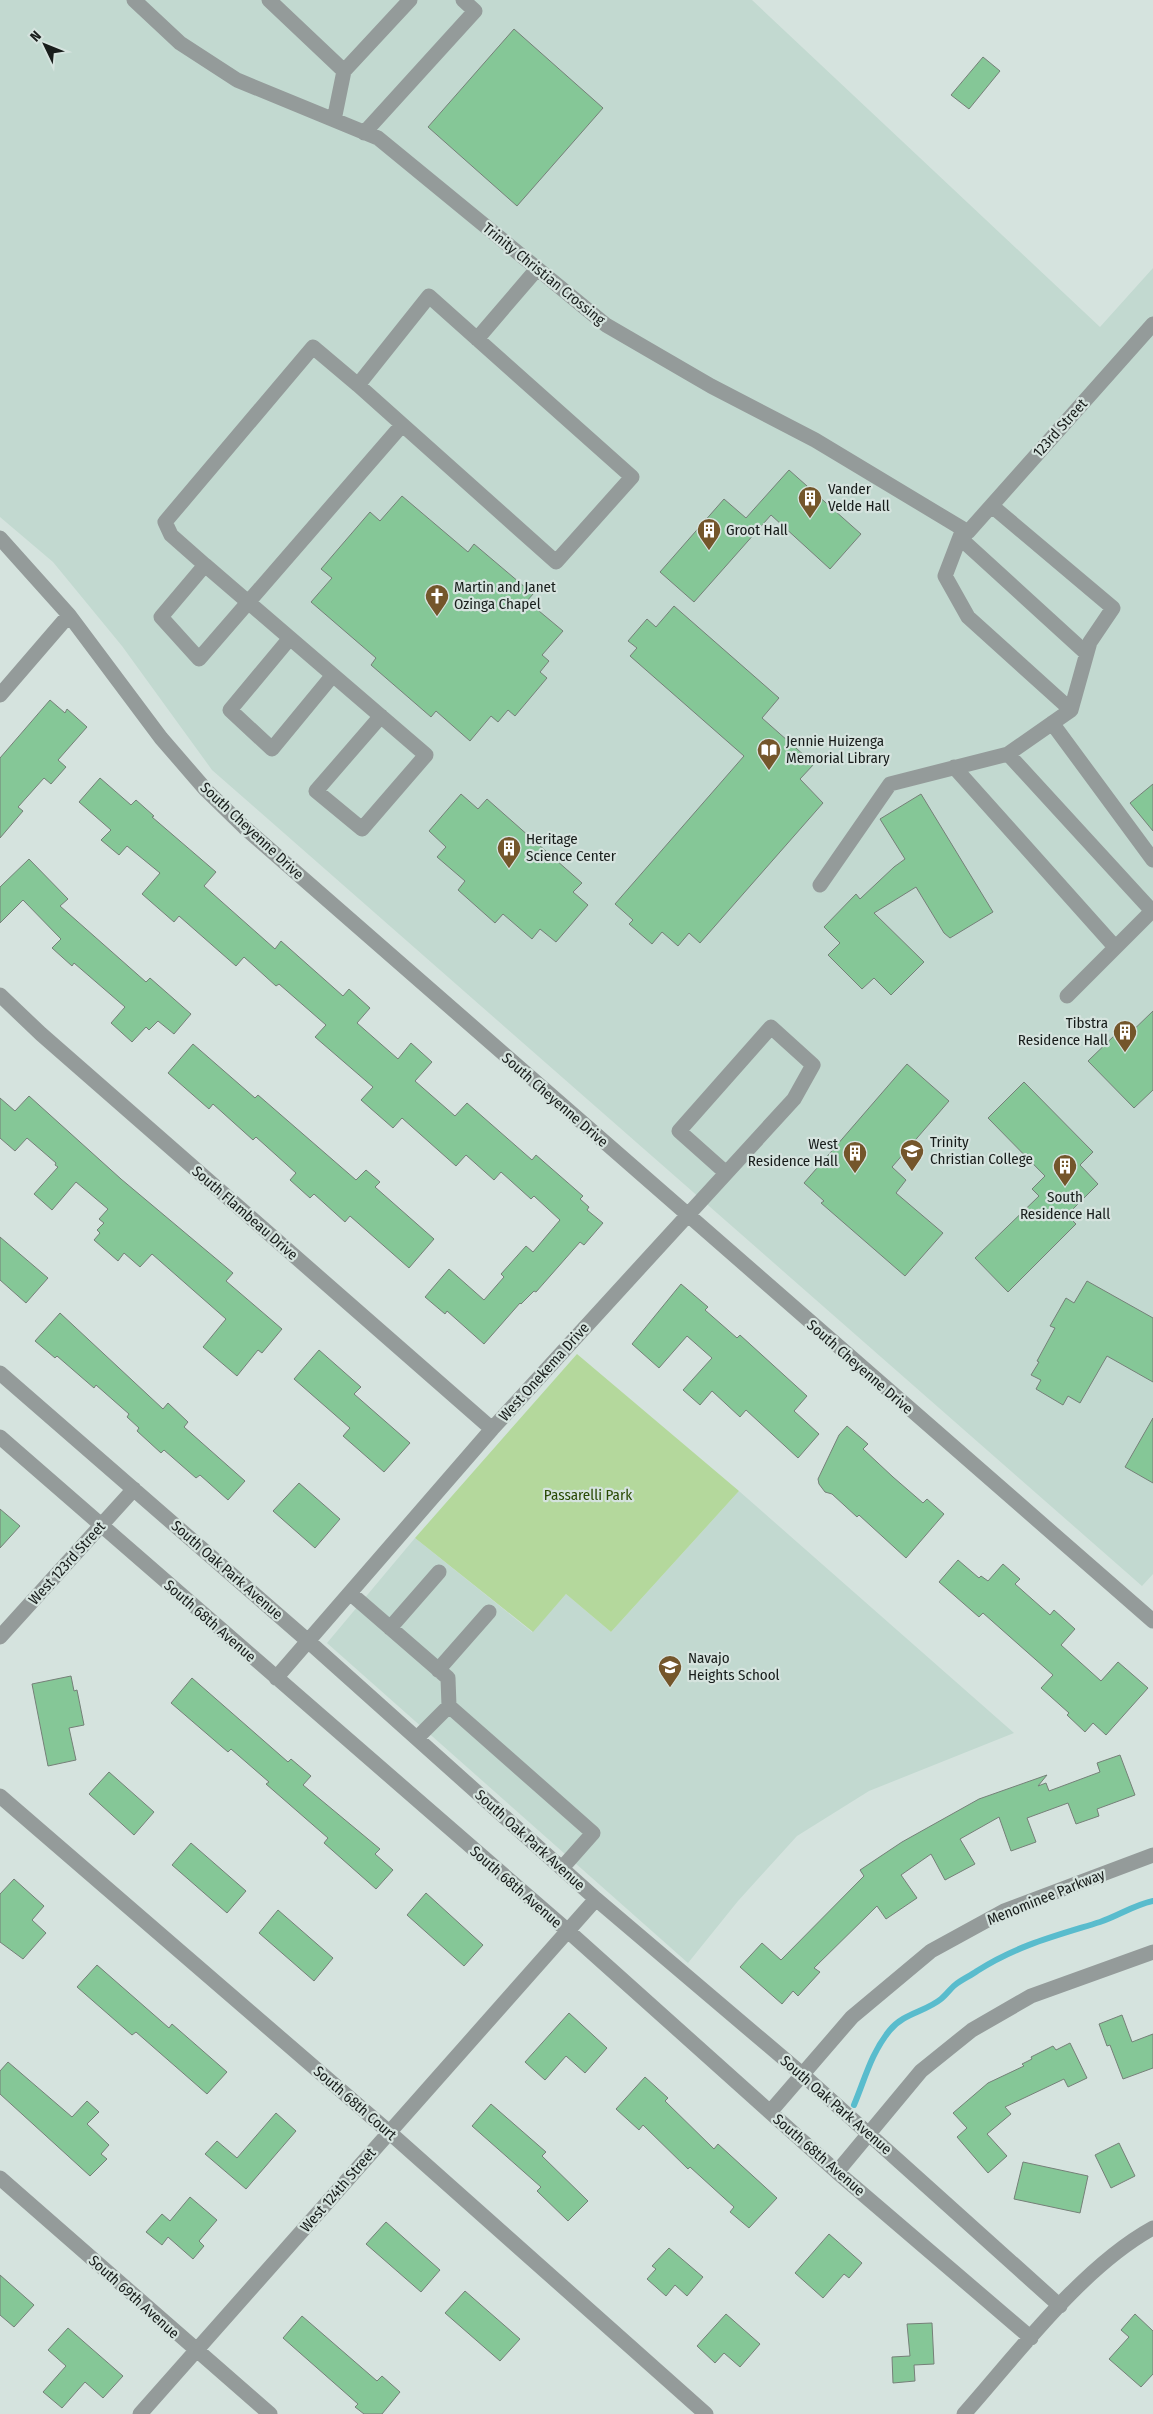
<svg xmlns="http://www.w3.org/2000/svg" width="1153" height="2414" font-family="'Fira Sans Condensed',sans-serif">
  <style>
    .built { fill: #c2d9d0 }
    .green { fill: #b4d89c }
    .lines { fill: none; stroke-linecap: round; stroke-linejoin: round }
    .stream { stroke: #59bccd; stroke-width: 6 }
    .building { fill: #85c797; stroke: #758078 }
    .minor { stroke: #949b9a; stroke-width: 15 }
    .labels { text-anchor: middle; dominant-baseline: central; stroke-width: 4.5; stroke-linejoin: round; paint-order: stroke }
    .street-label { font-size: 15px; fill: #181d1b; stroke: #d5e3de }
    .poi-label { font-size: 15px; fill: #181d1b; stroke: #d5e3de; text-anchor: start }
    .park-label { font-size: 15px; fill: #294a04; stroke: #d5e3de }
  </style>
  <rect width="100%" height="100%" fill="#d5e3de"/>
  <path class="built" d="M 0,0 L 752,0 L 1100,327 L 1153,268 L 1153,1574 L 1142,1586 L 212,770 L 122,646 L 53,562 L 0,517 Z
    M 739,1491 L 1014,1733 L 869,1791 L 797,1836 L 738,1901 L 688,1963 L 327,1643 L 415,1538 L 532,1632 L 566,1594 L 611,1632 Z"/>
  <path class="green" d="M 577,1354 L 739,1491 L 611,1632 L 566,1594 L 533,1632 L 415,1538 Z"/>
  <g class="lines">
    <path class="stream" d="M 854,2105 C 865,2079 871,2053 890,2030 C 904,2013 925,2012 941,1999 C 946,1995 950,1989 955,1985 C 961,1980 970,1976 977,1971 C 1018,1945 1055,1936 1100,1922 C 1118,1916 1134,1905 1153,1901"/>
  </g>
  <path class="building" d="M 514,29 L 603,108 L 517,206 L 428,127 Z
    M 983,57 L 1000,71 L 969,109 L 951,95 Z
    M 789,470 L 861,534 L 830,569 L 771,515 L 694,602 L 660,572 L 724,499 L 746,518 Z
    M 402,496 L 468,552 L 474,544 L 533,594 L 527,601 L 563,631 L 542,655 L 549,661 L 540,672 L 547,678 L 515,716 L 508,710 L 498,722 L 491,716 L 470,741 L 436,711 L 431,717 L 371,665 L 376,658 L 311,602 L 332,578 L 321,569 L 370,512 L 380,521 Z
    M 674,606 L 779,698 L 762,718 L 814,764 L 800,779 L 823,803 L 700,943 L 689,933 L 678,946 L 662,932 L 652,944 L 629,924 L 633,920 L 615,904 L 744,756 L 630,656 L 637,648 L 628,641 L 647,619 L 656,627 Z
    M 50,700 L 65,713 L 67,709 L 87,727 L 58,760 L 66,767 L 51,784 L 44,778 L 18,807 L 23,811 L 0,838 L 0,758 Z
    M 100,778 L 131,805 L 136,800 L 154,816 L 152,817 L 216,872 L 204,886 L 275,949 L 281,941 L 343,996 L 349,989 L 370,1008 L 357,1023 L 398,1059 L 411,1043 L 432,1062 L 415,1081 L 455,1116 L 467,1103 L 532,1160 L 536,1155 L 583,1196 L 580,1199 L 589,1207 L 587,1210 L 603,1223 L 584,1245 L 580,1242 L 536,1292 L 534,1291 L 521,1304 L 520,1303 L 484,1344 L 447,1311 L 445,1314 L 425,1297 L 449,1269 L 484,1300 L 504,1277 L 501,1274 L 526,1246 L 533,1252 L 560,1220 L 534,1196 L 531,1199 L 501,1172 L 494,1180 L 466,1155 L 456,1166 L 402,1118 L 393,1128 L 361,1100 L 373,1087 L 315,1037 L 326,1025 L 279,984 L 276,986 L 244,957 L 236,966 L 179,916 L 174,922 L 142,894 L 160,873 L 127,846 L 119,855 L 101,840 L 111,830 L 79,802 Z
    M 1153,784 L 1153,831 L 1130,803 Z
    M 461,794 L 478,809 L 487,799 L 582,883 L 573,892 L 588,905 L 556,942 L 540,929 L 532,939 L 503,914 L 495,923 L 458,890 L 465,881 L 437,857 L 446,847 L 429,831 Z
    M 921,794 L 993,912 L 950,938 L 944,933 L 916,887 L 874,913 L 924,962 L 891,995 L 874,978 L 862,989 L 828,955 L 840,943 L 824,927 L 856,894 L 860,899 L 894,867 L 905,859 L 880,819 Z
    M 29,859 L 68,899 L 60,906 L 146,982 L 150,978 L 191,1014 L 174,1034 L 158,1021 L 149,1030 L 146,1027 L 132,1042 L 111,1023 L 125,1007 L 74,963 L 72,966 L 52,948 L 61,939 L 23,900 L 0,923 L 0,887 Z
    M 1153,1011 L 1153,1090 L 1134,1108 L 1088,1061 L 1116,1034 L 1122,1041 Z
    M 193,1044 L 255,1098 L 258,1095 L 356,1180 L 366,1170 L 380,1182 L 375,1187 L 434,1239 L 409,1268 L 350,1216 L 345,1222 L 314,1194 L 310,1198 L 290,1180 L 296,1173 L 256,1137 L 253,1140 L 213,1104 L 209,1109 L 168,1073 Z
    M 907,1064 L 949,1101 L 892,1167 L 906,1180 L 896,1193 L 943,1233 L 905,1276 L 821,1203 L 824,1201 L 804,1183 Z
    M 1024,1082 L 1093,1152 L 1080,1165 L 1098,1184 L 1067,1215 L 1076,1224 L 1008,1292 L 975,1258 L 1039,1196 L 1032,1189 L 1045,1176 L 988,1118 Z
    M 29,1096 L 121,1179 L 233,1273 L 226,1281 L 282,1329 L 262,1353 L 258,1350 L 237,1376 L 203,1347 L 226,1319 L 152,1254 L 140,1267 L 124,1253 L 118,1261 L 94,1240 L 100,1233 L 97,1230 L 104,1223 L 99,1219 L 108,1209 L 76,1182 L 52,1210 L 34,1194 L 58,1167 L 55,1165 L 56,1163 L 27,1138 L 15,1151 L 0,1138 L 0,1098 L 15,1111 Z
    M 0,1237 L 48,1278 L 26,1303 L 0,1280 Z
    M 1087,1281 L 1153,1318 L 1153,1382 L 1107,1356 L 1080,1403 L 1068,1396 L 1063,1405 L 1036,1389 L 1041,1380 L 1031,1375 L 1039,1362 L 1037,1361 L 1055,1328 L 1050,1326 L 1066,1298 L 1074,1303 Z
    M 681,1284 L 708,1307 L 705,1310 L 737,1338 L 740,1335 L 807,1396 L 794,1411 L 819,1434 L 798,1458 L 746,1410 L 740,1417 L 712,1391 L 700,1405 L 683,1390 L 712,1358 L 687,1336 L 659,1368 L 632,1344 Z
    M 60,1313 L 163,1409 L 168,1403 L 188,1422 L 184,1427 L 245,1481 L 228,1500 L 200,1475 L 196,1478 L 164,1450 L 161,1453 L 137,1431 L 139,1428 L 127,1417 L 129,1414 L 96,1385 L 94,1388 L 57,1356 L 55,1358 L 35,1341 Z
    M 319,1350 L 361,1387 L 354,1394 L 410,1443 L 384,1472 L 343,1436 L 350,1428 L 294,1379 Z
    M 1153,1418 L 1153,1483 L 1125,1467 Z
    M 847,1426 L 868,1444 L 863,1449 L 893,1477 L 923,1503 L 927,1499 L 944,1514 L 906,1558 L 859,1515 L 857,1517 L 832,1494 L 825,1492 L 819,1484 L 818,1479 L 839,1435 Z
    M 299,1483 L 340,1519 L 315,1548 L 273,1511 Z
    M 0,1509 L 20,1526 L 0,1548 Z
    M 958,1560 L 979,1578 L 981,1576 L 988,1581 L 1003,1564 L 1020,1579 L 1015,1584 L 1050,1615 L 1054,1610 L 1075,1629 L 1061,1645 L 1101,1681 L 1118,1662 L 1148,1688 L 1106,1735 L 1093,1723 L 1085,1732 L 1067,1715 L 1069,1713 L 1041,1688 L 1053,1675 L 983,1613 L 979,1617 L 939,1582 Z
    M 71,1676 L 74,1691 L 77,1690 L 84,1725 L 69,1728 L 76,1760 L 48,1766 L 32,1684 Z
    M 192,1678 L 288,1762 L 291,1759 L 311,1776 L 303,1785 L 380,1849 L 375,1854 L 393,1870 L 376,1889 L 324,1843 L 328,1838 L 266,1784 L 269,1782 L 231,1749 L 228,1752 L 171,1703 Z
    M 1120,1755 L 1135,1795 L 1097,1809 L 1099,1816 L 1076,1824 L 1068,1803 L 1027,1818 L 1036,1842 L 1011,1851 L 999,1817 L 960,1839 L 975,1864 L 945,1880 L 931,1854 L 901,1875 L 917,1898 L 886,1919 L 877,1906 L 814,1968 L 820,1972 L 798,1996 L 793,1991 L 782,2004 L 740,1967 L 762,1943 L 781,1960 L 864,1876 L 860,1870 L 902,1842 L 979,1799 L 1047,1775 L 1038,1786 L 1046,1783 L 1049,1791 L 1100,1772 L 1097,1763 Z
    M 109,1772 L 154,1812 L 134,1835 L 89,1794 Z
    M 191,1843 L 246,1891 L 227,1913 L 172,1865 Z
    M 14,1879 L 44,1906 L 32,1920 L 46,1933 L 23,1959 L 0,1942 L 0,1894 Z
    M 426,1893 L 483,1945 L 464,1966 L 407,1915 Z
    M 278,1910 L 333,1958 L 314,1981 L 259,1933 Z
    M 97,1965 L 169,2028 L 172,2024 L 227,2072 L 207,2094 L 136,2032 L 132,2035 L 77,1987 Z
    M 569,2013 L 607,2048 L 585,2073 L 566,2056 L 545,2080 L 525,2062 Z
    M 1122,2015 L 1132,2042 L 1153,2034 L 1153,2068 L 1123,2079 L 1110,2045 L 1107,2046 L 1099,2024 Z
    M 1070,2043 L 1087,2078 L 1068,2087 L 1064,2079 L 1005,2107 L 1011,2114 L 987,2134 L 1007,2156 L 988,2173 L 957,2137 L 967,2128 L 953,2113 L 988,2083 L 1024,2066 L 1022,2064 L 1032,2059 L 1031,2057 L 1053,2046 L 1056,2050 Z
    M 8,2062 L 72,2117 L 87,2101 L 99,2112 L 87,2124 L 109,2145 L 101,2154 L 107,2159 L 90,2176 L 0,2094 L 0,2071 Z
    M 645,2077 L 668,2098 L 665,2101 L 714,2149 L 718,2144 L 777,2198 L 749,2228 L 730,2212 L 734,2207 L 690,2167 L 688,2169 L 643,2125 L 639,2130 L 616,2109 Z
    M 491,2104 L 546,2152 L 542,2156 L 588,2201 L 568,2221 L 537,2191 L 541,2187 L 472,2126 Z
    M 276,2113 L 296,2131 L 246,2189 L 205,2154 L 217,2141 L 237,2158 Z
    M 1119,2143 L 1135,2176 L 1111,2188 L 1095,2155 Z
    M 1023,2162 L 1088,2176 L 1080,2213 L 1014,2199 Z
    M 190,2197 L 217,2220 L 199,2241 L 204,2246 L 193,2259 L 168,2237 L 162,2245 L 146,2232 L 162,2214 L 170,2221 Z
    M 386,2222 L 440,2270 L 421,2292 L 366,2244 Z
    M 829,2234 L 862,2263 L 849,2278 L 844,2274 L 823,2298 L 795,2273 Z
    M 669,2248 L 703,2277 L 687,2296 L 675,2285 L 666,2296 L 647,2279 L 656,2269 L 652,2266 Z
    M 0,2275 L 34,2305 L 14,2327 L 0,2315 Z
    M 465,2291 L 520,2339 L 500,2361 L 445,2313 Z
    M 726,2314 L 760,2344 L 740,2367 L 724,2353 L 715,2363 L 697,2346 Z
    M 1135,2314 L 1153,2331 L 1153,2374 L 1141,2387 L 1109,2359 L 1129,2337 L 1121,2330 Z
    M 302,2316 L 377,2381 L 382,2376 L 400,2392 L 382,2414 L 364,2414 L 355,2407 L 358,2404 L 283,2338 Z
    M 932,2323 L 934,2364 L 914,2365 L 915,2381 L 893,2383 L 892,2357 L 910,2356 L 907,2324 Z
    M 68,2328 L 123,2376 L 103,2398 L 85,2382 L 62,2408 L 43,2392 L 66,2366 L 48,2350 Z"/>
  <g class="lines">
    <path class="minor" d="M 134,0 L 180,43 L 237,80 L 378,138 L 606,325 L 711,386 L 815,440 L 968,532 L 1153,324
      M 269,0 L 344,71
      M 334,120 L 344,71 L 410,0
      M 364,133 L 475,11 L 463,0
      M 477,339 L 537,269
      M 358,385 L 429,296 L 632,477 L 556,562 L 358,385 L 313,347 L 165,522 L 171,535 L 205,565 L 161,617 L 199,659 L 402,425
      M 963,529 L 945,576 L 968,617 L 1071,710
      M 0,538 L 69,615 L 161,738 L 206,790 L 244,827 L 1153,1621
      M 960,538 L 1086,653
      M 205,565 L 426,755 L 362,829 L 316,791 L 381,716
      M 290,638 L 230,710 L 272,749 L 333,675
      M 0,695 L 69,615
      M 1052,723 L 1153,860
      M 1008,754 L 1152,911
      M 954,767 L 1115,947
      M 820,885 L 890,784 L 1008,754 L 1071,710 L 1090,642 L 1113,608 L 992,506
      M 0,995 L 41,1034 L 492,1429
      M 1067,996 L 1153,910
      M 0,1373 L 308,1641 L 596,1899 L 802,2074 L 1060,2306
      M 0,1437 L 568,1931 L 837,2172 L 1031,2338
      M 350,1593 L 448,1678 L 449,1706
      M 390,1628 L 439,1572
      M 0,1637 L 134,1489
      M 438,1670 L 489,1612
      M 276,1678 L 492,1429 L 794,1099 L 813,1065 L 771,1027 L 679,1131 L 725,1172
      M 417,1738 L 449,1706 L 593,1833 L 562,1868
      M 0,1796 L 389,2132 L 706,2414
      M 770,2112 L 852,2017 L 931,1951 L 1004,1911 L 1153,1855
      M 837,2172 L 921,2071 L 972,2030 L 1031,1996 L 1153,1952
      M 0,2178 L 270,2414
      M 140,2414 L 596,1899
      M 964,2414 C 1018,2353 1082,2267 1153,2228"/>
  </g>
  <defs>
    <g id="building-pin" transform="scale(1.25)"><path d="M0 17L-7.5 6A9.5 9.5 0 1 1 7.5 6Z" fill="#74562b" stroke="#d5e3de"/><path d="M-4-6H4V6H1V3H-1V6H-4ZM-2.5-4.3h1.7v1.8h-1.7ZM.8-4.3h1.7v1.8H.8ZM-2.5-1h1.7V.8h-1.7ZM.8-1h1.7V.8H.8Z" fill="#fff"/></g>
    <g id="church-pin" transform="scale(1.25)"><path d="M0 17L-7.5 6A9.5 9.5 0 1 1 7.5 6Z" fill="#74562b" stroke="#d5e3de"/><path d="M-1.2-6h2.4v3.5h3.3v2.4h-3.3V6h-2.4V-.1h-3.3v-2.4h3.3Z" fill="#fff"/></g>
    <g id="library-pin" transform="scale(1.25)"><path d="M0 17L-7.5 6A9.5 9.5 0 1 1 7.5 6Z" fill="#74562b" stroke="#d5e3de"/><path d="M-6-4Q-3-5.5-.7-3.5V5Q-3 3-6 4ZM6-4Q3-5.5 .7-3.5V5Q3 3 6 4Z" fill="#fff"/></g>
    <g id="university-pin" transform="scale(1.25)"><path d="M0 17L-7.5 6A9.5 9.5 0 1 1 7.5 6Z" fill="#74562b" stroke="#d5e3de"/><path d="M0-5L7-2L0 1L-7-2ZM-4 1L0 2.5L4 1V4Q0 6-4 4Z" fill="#fff"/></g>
    <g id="school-pin" transform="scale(1.25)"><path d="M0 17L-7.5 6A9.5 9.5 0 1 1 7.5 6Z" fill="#74562b" stroke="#d5e3de"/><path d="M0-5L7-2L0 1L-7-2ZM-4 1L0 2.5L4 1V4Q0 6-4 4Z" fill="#fff"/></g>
  </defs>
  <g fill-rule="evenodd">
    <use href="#building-pin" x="810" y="498"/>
    <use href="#building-pin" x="709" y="530"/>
    <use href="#church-pin" x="437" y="596"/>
    <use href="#library-pin" x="769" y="750"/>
    <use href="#building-pin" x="509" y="848"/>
    <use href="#building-pin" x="1125" y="1032"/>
    <use href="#university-pin" x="912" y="1151"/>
    <use href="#building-pin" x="855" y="1153"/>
    <use href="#building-pin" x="1065" y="1166"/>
    <use href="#school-pin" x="670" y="1667"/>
  </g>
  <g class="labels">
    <g class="street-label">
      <text transform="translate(544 274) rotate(39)">Trinity Christian Crossing</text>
      <text transform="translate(1060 428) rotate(-48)">123rd Street</text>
      <text transform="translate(252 831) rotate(43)">South Cheyenne Drive</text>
      <text transform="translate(555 1100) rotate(41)">South Cheyenne Drive</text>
      <text transform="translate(245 1213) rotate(41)">South Flambeau Drive</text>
      <text transform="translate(860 1367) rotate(41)">South Cheyenne Drive</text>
      <text transform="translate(544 1372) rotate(-48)">West Onekema Drive</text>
      <text transform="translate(67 1563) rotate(-48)">West 123rd Street</text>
      <text transform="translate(227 1570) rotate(41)">South Oak Park Avenue</text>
      <text transform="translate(210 1621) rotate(41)">South 68th Avenue</text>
      <text transform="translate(530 1840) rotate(42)">South Oak Park Avenue</text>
      <text transform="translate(516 1887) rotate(41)">South 68th Avenue</text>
      <text transform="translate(1046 1897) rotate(-22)">Menominee Parkway</text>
      <text transform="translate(355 2103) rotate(41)">South 68th Court</text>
      <text transform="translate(836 2105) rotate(41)">South Oak Park Avenue</text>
      <text transform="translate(819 2155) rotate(41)">South 68th Avenue</text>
      <text transform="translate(338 2190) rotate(-49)">West 124th Street</text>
      <text transform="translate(134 2297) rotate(42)">South 69th Avenue</text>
    </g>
    <g class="poi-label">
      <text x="828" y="489">Vander<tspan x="828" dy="17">Velde Hall</tspan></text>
      <text x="726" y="530">Groot Hall</text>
      <text x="454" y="587">Martin and Janet<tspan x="454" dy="17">Ozinga Chapel</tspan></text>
      <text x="786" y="741">Jennie Huizenga<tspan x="786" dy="17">Memorial Library</tspan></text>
      <text x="526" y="839">Heritage<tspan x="526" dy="17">Science Center</tspan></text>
      <text x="1108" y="1023" text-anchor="end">Tibstra<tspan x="1108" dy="17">Residence Hall</tspan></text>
      <text x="930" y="1142">Trinity<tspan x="930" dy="17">Christian College</tspan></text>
      <text x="838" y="1144" text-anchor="end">West<tspan x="838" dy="17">Residence Hall</tspan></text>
      <text x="1065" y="1197" text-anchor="middle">South<tspan x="1065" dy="17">Residence Hall</tspan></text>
      <text x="688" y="1658">Navajo<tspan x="688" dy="17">Heights School</tspan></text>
    </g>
    <g class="park-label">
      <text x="588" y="1495">Passarelli Park</text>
    </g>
  </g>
  <g transform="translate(45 45) rotate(313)" stroke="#d5e3de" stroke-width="4" paint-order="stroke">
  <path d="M0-4L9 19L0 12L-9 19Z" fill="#181d1b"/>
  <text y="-8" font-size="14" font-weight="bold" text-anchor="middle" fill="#181d1b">N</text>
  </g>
</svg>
